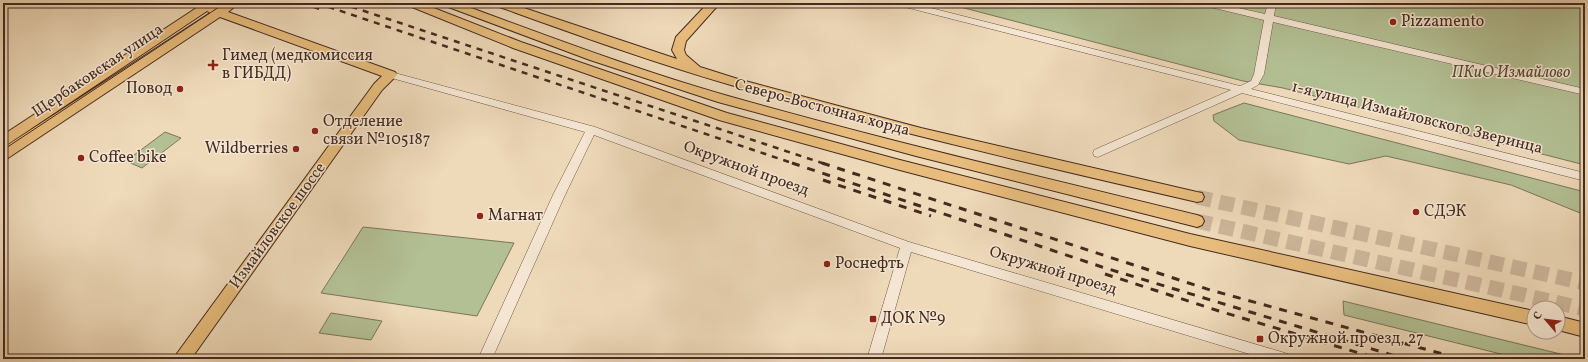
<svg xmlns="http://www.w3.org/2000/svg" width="1588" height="362" font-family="Vollkorn,serif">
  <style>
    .green { fill: #b3c094; stroke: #7c755a }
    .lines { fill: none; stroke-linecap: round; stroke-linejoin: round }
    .major-tunnel { stroke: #ccb69a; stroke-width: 15; stroke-dasharray: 15 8; stroke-linecap: butt }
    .minor-casing { stroke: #6f5646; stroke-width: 1 }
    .major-casing { stroke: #452a1f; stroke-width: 2 }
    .minor { fill: #f4e6d2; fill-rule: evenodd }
    .major { fill: #e7bc7c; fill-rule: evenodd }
    .tram { stroke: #452a1f; stroke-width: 1 }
    .rail-far1 { stroke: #452a1f; stroke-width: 2.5; stroke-dasharray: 6 6; stroke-linecap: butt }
    .rail { stroke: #452a1f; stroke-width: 3; stroke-dasharray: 8 8; stroke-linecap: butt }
    .poi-dot { fill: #8f2418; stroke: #f4e6d2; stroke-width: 1.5 }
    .labels { text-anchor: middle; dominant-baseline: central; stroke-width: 3; stroke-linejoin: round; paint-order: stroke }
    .poi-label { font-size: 16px; fill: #452a1f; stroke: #f4e6d2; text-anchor: start }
    .street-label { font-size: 16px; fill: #452a1f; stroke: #f4e6d2 }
    .park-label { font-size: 16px; font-style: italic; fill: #5b4836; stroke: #f4e6d2 }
  </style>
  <rect width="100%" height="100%" fill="#eed9b9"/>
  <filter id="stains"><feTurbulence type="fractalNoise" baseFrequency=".005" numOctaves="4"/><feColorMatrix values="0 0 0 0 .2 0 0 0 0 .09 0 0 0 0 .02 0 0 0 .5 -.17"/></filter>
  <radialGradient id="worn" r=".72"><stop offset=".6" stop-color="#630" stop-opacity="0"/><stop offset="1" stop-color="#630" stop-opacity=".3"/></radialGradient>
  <path class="green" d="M 945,3 L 1585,3 L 1585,165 L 1283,88 L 1243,81 Z
    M 1244,103 L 1585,192 L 1585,215 L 1511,185 L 1386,156 L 1349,164 L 1239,140 L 1214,121 L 1213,115 Z
    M 165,132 L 181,138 L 142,168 L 126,161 Z
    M 363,227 L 514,243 L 477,316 L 321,293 Z
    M 1343,301 L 1581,359 L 1521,359 L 1344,315 Z
    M 331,313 L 382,321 L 371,340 L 319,333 Z"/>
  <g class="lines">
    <path class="major-tunnel" d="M 1197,197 L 1585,283
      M 1197,221 L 1585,309"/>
    <g class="minor-casing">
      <path id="minor" d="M 896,3 L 911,3 L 1240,86 L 1251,81 L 1254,74 L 1264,20 L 1202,5 L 1201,3 L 1216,3 L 1265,14 L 1268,3 L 1276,3 L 1274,16 L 1585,89 L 1585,95 L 1273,22 L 1264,74 L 1258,85 L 1251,89 L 1585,173 L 1585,181 L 1242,93 L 1098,157 L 1094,156 L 1093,153 L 1094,150 L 1231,90 L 897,5 Z
        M 391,72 L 595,127 L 909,242 L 1285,353 L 1290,355 L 1292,359 L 1266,359 L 911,252 L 881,359 L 867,359 L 900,248 L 594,135 L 565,195 L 492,359 L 478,359 L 553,195 L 585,132 L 388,77 L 386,75 Z"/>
    </g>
    <g class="major-casing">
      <path id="major" d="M 204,3 L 218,3 L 214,7 L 218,8 L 225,3 L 239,3 L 228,12 L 395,72 L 397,75 L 382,90 L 191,359 L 173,359 L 374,84 L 382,76 L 220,17 L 8,158 L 3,160 L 3,148 L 210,13 L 207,11 L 8,144 L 3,146 L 3,135 Z
        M 405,3 L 421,3 L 521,42 L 727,113 L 896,159 L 1190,234 L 1534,311 L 1534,325 L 1190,246 L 896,169 L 719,120 L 513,48 L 407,5 Z
        M 441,3 L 458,3 C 547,36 637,70 728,96 C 883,140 1041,177 1197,215 L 1202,217 L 1204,221 L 1202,225 L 1197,227 L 916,156 L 718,102 L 590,60 L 443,5 Z
        M 492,3 L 509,3 L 677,59 L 672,50 L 676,37 L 708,3 L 720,3 L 686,41 L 684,50 L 686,55 L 700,67 L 738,79 L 921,128 L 1197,192 L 1202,193 L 1204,197 L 1202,201 L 1197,202 C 1041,166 885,130 731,85 C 651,62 572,33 494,5 Z
        M 1558,316 L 1585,323 L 1585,337 L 1558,330 Z"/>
    </g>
    <use href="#minor" class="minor"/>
    <use href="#major" class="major"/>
    <path class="tram" d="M 3,150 L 225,3"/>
    <path class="rail-far1" d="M 302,3 L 323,10
      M 317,3 L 795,164
      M 340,3 L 825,164"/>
    <path class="rail" d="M 792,163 L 1102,267 L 1405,359
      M 822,163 L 1210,290 L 1461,359
      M 823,180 L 931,216
      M 1105,274 L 1219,311 L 1379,359"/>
  </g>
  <g class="poi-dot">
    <circle cx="1393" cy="22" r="4"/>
    <path d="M211 59h4v4h4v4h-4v4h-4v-4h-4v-4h4z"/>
    <circle cx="180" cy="89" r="4"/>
    <circle cx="315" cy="131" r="4"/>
    <circle cx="296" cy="149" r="4"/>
    <circle cx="81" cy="158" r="4"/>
    <circle cx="1416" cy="212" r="4"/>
    <circle cx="480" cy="216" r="4"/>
    <circle cx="827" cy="264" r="4"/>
    <rect x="869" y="315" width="8" height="8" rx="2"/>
    <rect x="1256" y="335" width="8" height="8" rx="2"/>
  </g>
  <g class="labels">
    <g class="poi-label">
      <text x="1401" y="22">Pizzamento</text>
      <text x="222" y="56">Гимед (медкомиссия<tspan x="222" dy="18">в ГИБДД)</tspan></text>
      <text x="172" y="89" text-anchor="end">Повод</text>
      <text x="323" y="122">Отделение<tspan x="323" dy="18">связи №105187</tspan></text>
      <text x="288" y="149" text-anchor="end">Wildberries</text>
      <text x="89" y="158">Coffee bike</text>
      <text x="1424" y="212">СДЭК</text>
      <text x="488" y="216">Магнат</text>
      <text x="835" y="264">Роснефть</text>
      <text x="881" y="319">ДОК №9</text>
      <text x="1268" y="339">Окружной проезд, 27</text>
    </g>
    <g class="street-label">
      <text transform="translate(98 71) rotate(-34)">Щербаковская улица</text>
      <text transform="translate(822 108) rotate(15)">Северо-Восточная хорда</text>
      <text transform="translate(1417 118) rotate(14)">1-я улица Измайловского Зверинца</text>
      <text transform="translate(746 169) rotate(20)">Окружной проезд</text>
      <text transform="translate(278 226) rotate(-54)">Измайловское шоссе</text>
      <text transform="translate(1053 271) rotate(17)">Окружной проезд</text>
    </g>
    <g class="park-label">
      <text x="1511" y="73">ПКиО Измайлово</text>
    </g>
  </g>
  <rect width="1588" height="362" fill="none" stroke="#eed9b9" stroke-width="16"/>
  <rect x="4" y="4" width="1580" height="354" fill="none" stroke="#452a1f" stroke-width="2"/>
  <rect x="8" y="8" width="1572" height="346" fill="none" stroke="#452a1f"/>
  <g transform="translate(1546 320) rotate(298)"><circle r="19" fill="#f4e6d2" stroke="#ae9b8a"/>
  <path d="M0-3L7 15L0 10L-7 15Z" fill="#8f2418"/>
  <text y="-6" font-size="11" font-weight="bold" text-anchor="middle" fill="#452a1f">С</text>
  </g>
  <rect width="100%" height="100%" filter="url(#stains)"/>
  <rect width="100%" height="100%" fill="url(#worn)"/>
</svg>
